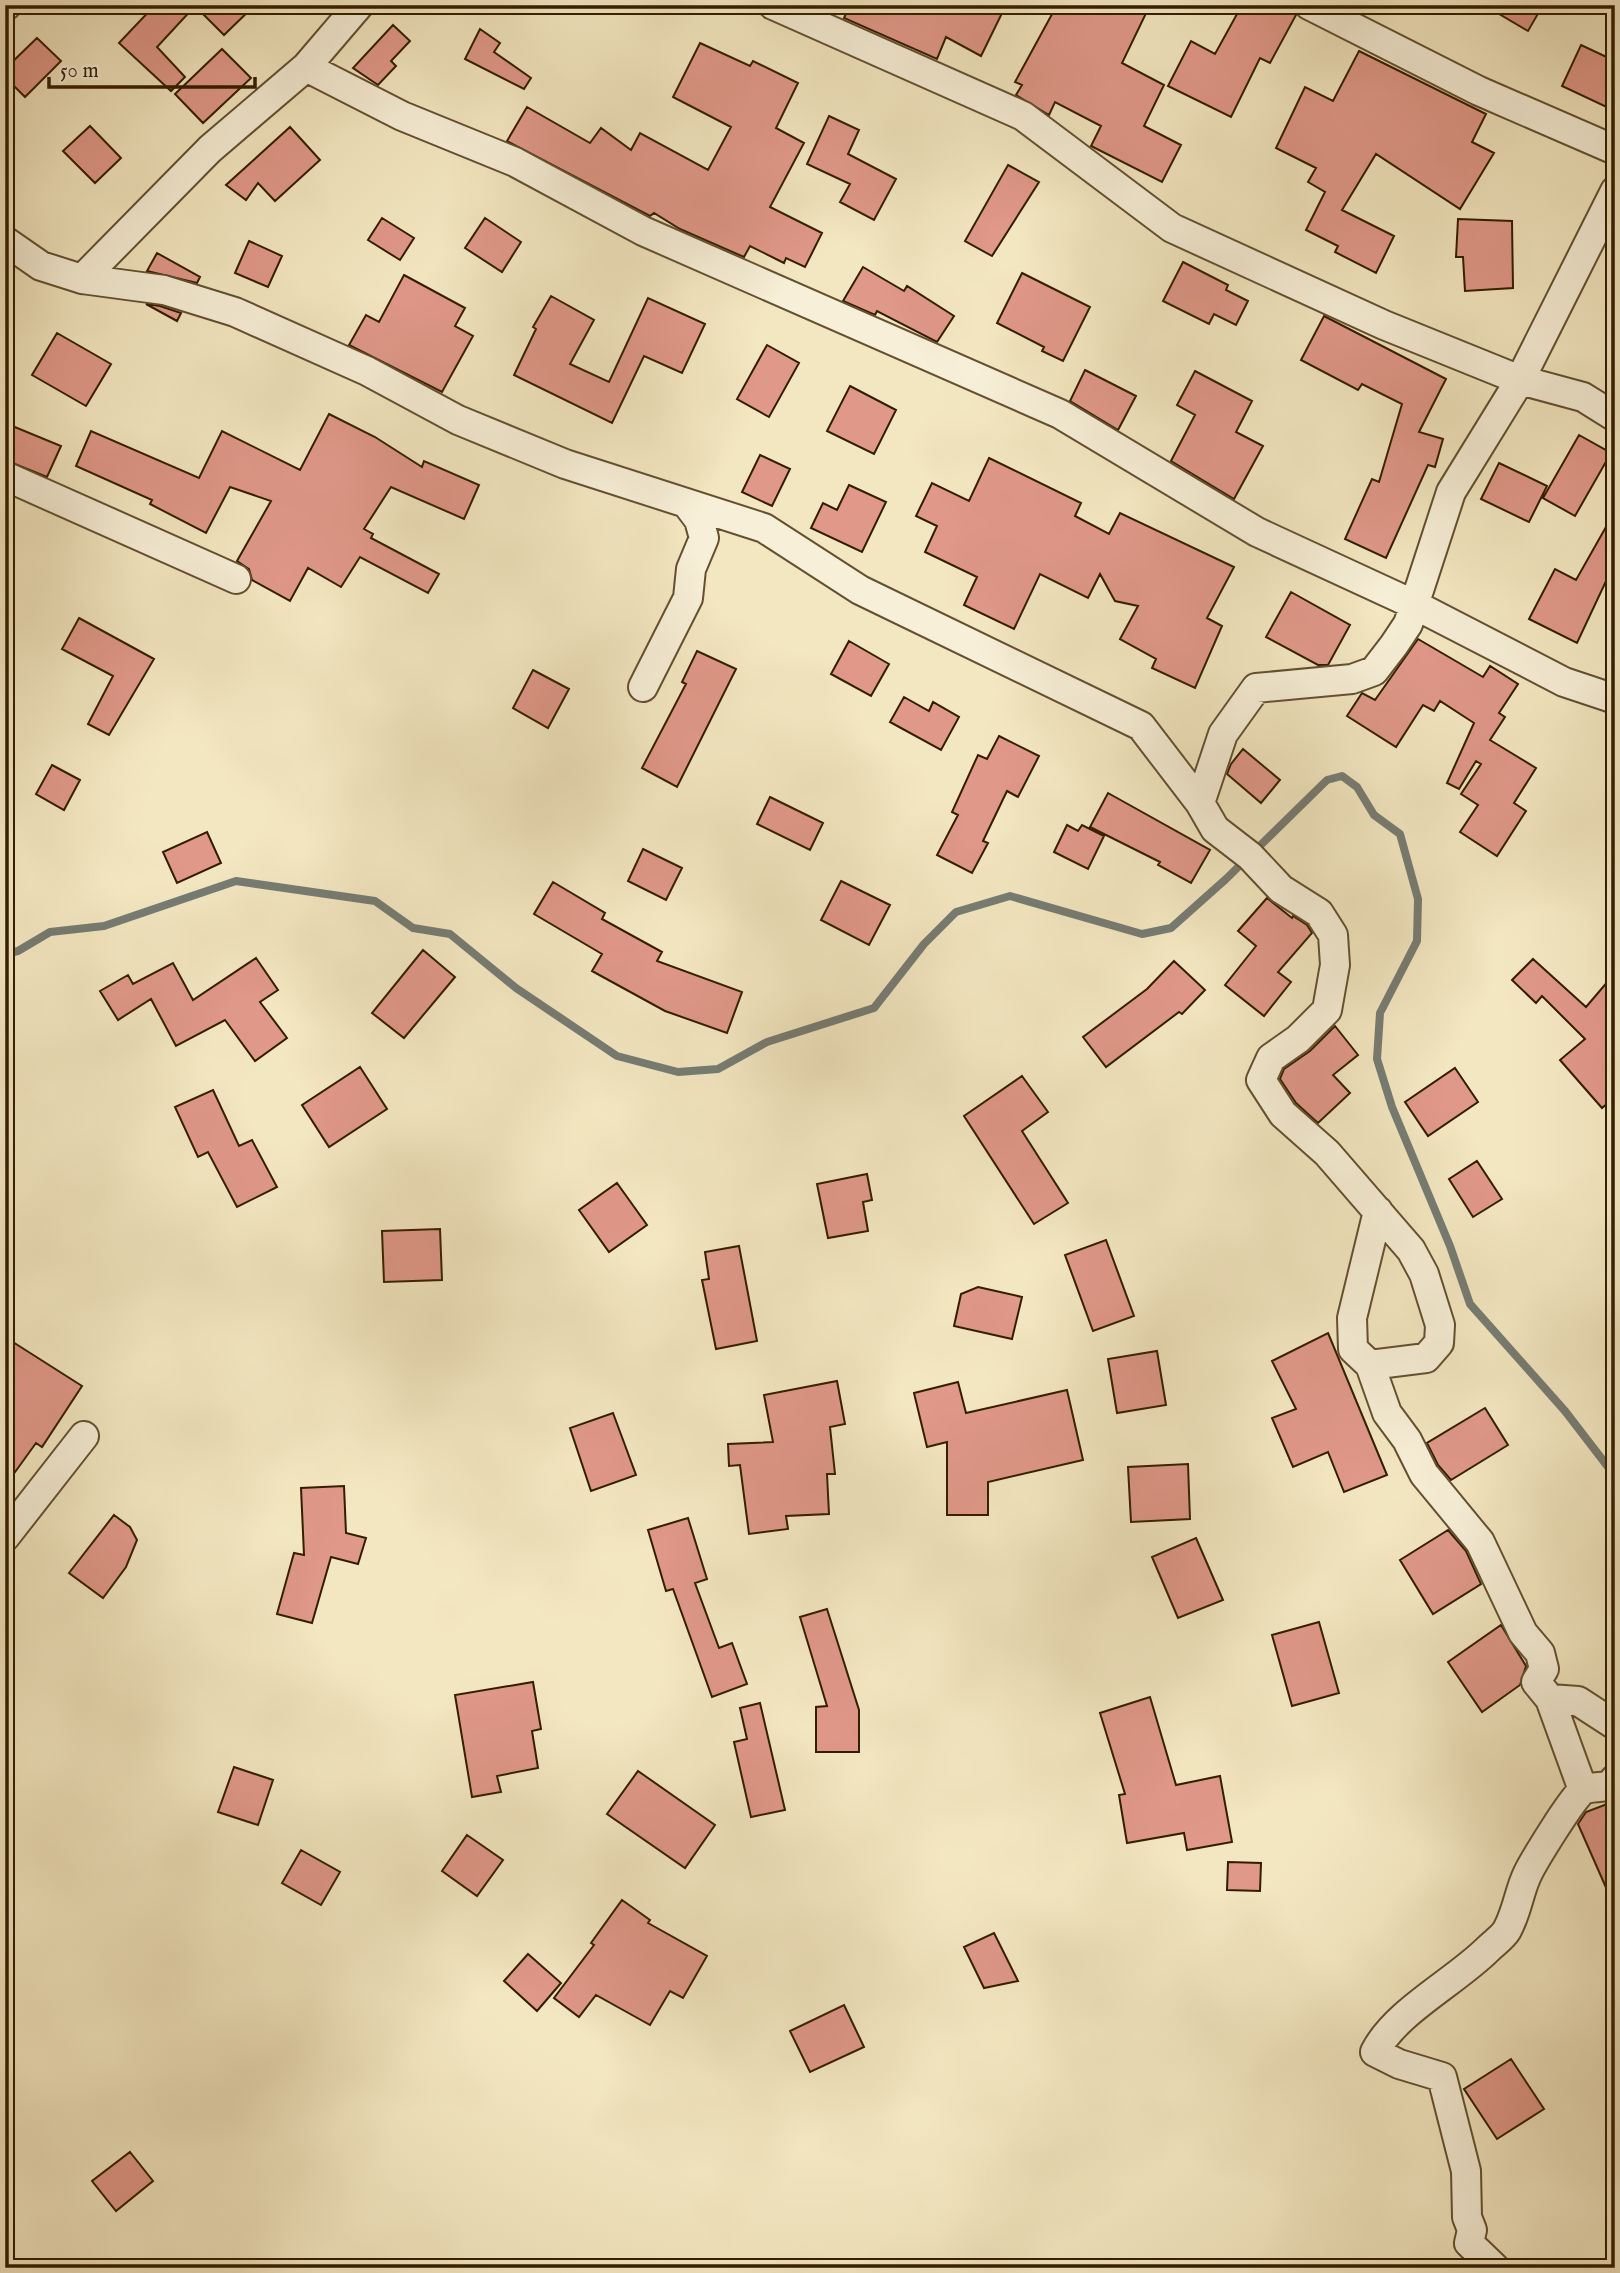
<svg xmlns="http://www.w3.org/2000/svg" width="1620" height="2273" font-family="'IM FELL English',serif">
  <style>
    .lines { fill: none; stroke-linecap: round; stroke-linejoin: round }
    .stream { stroke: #767c73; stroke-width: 8 }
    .building { fill: #e09889; stroke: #331d00; stroke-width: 2 }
    .street-casing { stroke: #635030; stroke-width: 32 }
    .street { stroke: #f7efd7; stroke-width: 28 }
  </style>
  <rect width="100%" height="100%" fill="#f3e7c1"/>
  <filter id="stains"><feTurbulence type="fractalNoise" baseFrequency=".00286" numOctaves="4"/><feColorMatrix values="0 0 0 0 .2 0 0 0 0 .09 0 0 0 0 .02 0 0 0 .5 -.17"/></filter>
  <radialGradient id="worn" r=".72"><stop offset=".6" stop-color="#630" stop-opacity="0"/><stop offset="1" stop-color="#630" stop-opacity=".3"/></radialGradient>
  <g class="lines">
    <path class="stream" d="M 5,954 L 18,951 L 50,932 L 104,926 L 236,881 L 375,901 L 413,928 L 450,934 L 516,988 L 617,1056 L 678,1072 L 718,1069 L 767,1042 L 874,1008 L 924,944 L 956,912 L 1010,896 L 1142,934 L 1171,928 L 1226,879 L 1327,780 L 1342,776 L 1357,787 L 1374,815 L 1400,834 L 1418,899 L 1417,941 L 1380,1013 L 1377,1059 L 1392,1107 L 1450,1246 L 1470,1304 L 1565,1411 L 1615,1476"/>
  </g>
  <path class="building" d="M 155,5 L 255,5 L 224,35 L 195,6 L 157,47 L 185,77 L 171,91 L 119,43 Z
    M 850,5 L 1006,5 L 981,56 L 946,37 L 937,59 L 844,18 Z
    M 1057,5 L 1150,5 L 1122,63 L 1164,85 L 1144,126 L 1181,145 L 1162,182 L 1091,146 L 1101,126 L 1055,102 L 1049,115 L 1016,95 L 1022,85 L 1015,82 Z
    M 1242,5 L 1292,5 L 1296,15 L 1270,63 L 1260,58 L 1231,117 L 1168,86 L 1191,41 L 1215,54 Z
    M 1484,5 L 1543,5 L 1528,31 Z
    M 393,25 L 410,41 L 391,61 L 396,66 L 378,85 L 353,68 Z
    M 480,29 L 500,43 L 494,52 L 531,78 L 524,89 L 465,59 Z
    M 37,38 L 61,61 L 25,97 L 5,77 L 5,69 Z
    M 700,43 L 750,66 L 753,61 L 798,83 L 776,128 L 804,143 L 770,207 L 822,233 L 805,267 L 786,258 L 784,263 L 750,246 L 744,257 L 680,229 L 654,213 L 650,216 L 507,141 L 527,107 L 590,143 L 601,128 L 631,150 L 640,133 L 708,170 L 731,127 L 673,97 Z
    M 1581,45 L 1615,61 L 1615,111 L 1562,86 Z
    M 222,49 L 251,78 L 203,123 L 175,94 Z
    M 1359,51 L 1486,114 L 1472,142 L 1494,153 L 1460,209 L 1376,154 L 1342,210 L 1394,236 L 1376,273 L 1335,252 L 1338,246 L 1306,230 L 1325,192 L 1308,182 L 1316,168 L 1276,148 L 1305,87 L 1333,101 Z
    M 829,116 L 859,130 L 848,154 L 896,179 L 874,220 L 840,202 L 850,184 L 807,164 Z
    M 90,126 L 121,158 L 95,183 L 63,151 Z
    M 290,127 L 320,160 L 275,201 L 258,183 L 246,200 L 226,185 Z
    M 1008,165 L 1039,182 L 992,256 L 965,241 Z
    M 382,218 L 414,238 L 400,260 L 368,240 Z
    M 485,218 L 521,242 L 502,272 L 465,248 Z
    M 1458,219 L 1512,221 L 1513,288 L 1465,291 L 1463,257 L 1456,257 Z
    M 249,241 L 282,256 L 268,287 L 235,273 Z
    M 157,253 L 200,277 L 197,283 L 147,271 Z
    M 1183,262 L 1228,285 L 1226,290 L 1248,301 L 1236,325 L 1214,314 L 1209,324 L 1163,301 Z
    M 863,267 L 904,291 L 907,286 L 954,316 L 937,342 L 877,311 L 875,315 L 843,301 Z
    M 1022,273 L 1090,307 L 1063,361 L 1042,351 L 1044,347 L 997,323 Z
    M 404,275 L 465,308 L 455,326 L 473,336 L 442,392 L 349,345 L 366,315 L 379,322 Z
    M 551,296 L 594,320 L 570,364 L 609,382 L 648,298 L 705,324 L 682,373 L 644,356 L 612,423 L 514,375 L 536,329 L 533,327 Z
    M 146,304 L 160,306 L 181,313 L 177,321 Z
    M 1324,316 L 1446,379 L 1419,432 L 1443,439 L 1435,467 L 1428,465 L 1386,558 L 1345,539 L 1372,479 L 1379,482 L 1402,404 L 1362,384 L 1358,390 L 1301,360 Z
    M 57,333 L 111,364 L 86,406 L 32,375 Z
    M 767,345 L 799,363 L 769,417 L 737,399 Z
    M 1085,370 L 1136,396 L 1118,430 L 1070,401 Z
    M 1195,371 L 1252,401 L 1236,432 L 1263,446 L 1234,499 L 1171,461 L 1195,415 L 1177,405 Z
    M 850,386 L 896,410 L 874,454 L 827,431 Z
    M 329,414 L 375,437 L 422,467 L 424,461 L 479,485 L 464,519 L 391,487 L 364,529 L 373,534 L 371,538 L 439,574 L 428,593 L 360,557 L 341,587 L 308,568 L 290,601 L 252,580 L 249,569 L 237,561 L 271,501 L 230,487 L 206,533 L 150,504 L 152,500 L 76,466 L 91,431 L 199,478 L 222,431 L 300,470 Z
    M 5,423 L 61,446 L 47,477 L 5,460 Z
    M 1579,435 L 1611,453 L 1575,516 L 1543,498 Z
    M 760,455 L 790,469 L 772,506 L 742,492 Z
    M 989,458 L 1081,503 L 1075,516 L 1109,534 L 1120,513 L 1234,567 L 1207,618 L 1222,626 L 1195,688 L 1152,668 L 1156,659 L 1120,639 L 1138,606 L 1115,601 L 1100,574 L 1088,598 L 1040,574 L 1014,629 L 964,605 L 977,577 L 925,552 L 937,526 L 916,516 L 932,483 L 969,501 Z
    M 1499,463 L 1547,486 L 1529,522 L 1481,499 Z
    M 849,485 L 886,502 L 862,552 L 811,528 L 823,503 L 837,510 Z
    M 1615,511 L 1615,562 L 1577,643 L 1529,619 L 1555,569 L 1576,580 Z
    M 1291,592 L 1350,625 L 1328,665 L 1318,665 L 1266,637 Z
    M 79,618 L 154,659 L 109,735 L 88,724 L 113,676 L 62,649 Z
    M 1418,639 L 1483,677 L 1490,666 L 1518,684 L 1499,713 L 1505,717 L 1490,740 L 1536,768 L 1514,803 L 1526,811 L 1497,856 L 1460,832 L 1478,805 L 1461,794 L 1481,764 L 1476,761 L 1459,789 L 1447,783 L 1474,723 L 1440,701 L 1434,711 L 1423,705 L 1396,747 L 1347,716 L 1362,693 L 1375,700 Z
    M 849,641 L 889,664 L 871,696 L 831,674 Z
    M 697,651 L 736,669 L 677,787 L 642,768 L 686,684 L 682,682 Z
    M 533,670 L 569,689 L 548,728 L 513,708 Z
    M 904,697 L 929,711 L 933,702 L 959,717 L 941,750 L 890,722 Z
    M 999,736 L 1039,756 L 1018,797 L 1007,791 L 983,841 L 988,843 L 972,873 L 937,855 L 958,815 L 952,812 L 978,755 L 987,759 Z
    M 1243,749 L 1280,780 L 1261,803 L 1227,774 L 1231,764 Z
    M 52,765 L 80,780 L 64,810 L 36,794 Z
    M 1108,793 L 1210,850 L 1191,883 L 1158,865 L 1160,862 L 1090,827 Z
    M 770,797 L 823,823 L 810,850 L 757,824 Z
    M 1067,825 L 1078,831 L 1082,825 L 1104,836 L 1088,869 L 1054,852 Z
    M 207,832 L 221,863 L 177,883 L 163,852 Z
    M 643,849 L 682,868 L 666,900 L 628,881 Z
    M 841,881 L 890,905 L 869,945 L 821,920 Z
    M 553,882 L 605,913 L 602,919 L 662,952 L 657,961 L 742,992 L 727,1033 L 665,1011 L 592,971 L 602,954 L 534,914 Z
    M 1267,898 L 1292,918 L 1293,916 L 1307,925 L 1312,933 L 1278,972 L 1291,982 L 1264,1016 L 1225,985 L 1256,946 L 1238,931 Z
    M 423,950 L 455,977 L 404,1038 L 372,1013 Z
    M 256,958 L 278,990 L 260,1002 L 287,1038 L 255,1061 L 225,1020 L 176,1046 L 151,999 L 118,1020 L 100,991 L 128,975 L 133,984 L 173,963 L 193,1000 Z
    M 1533,959 L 1586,1007 L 1615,973 L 1615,1097 L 1602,1108 L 1560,1060 L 1585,1039 L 1542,996 L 1536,1003 L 1512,980 Z
    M 1174,961 L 1205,990 L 1182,1014 L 1179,1012 L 1106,1067 L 1083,1037 L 1147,989 Z
    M 1335,1026 L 1358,1055 L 1333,1075 L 1350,1093 L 1318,1123 L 1296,1103 L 1280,1079 L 1284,1069 L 1310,1051 Z
    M 360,1067 L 387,1109 L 329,1147 L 302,1105 Z
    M 1455,1068 L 1478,1102 L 1428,1136 L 1405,1102 Z
    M 1022,1076 L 1048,1112 L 1022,1131 L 1068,1203 L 1034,1224 L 964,1116 Z
    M 213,1090 L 239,1146 L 252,1140 L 277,1187 L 237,1207 L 208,1152 L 198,1157 L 175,1107 Z
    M 1477,1161 L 1502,1199 L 1473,1217 L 1449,1179 Z
    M 867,1174 L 872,1200 L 863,1202 L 868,1231 L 828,1238 L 817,1184 Z
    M 617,1183 L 647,1225 L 609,1252 L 579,1210 Z
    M 440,1229 L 442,1280 L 384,1282 L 382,1231 Z
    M 1106,1240 L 1134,1316 L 1093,1331 L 1065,1255 Z
    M 739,1246 L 757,1341 L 716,1349 L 702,1280 L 709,1279 L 705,1252 Z
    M 978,1287 L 1022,1297 L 1012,1339 L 954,1326 L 961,1294 Z
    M 1328,1333 L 1387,1475 L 1344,1492 L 1328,1452 L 1293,1467 L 1272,1418 L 1296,1409 L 1272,1361 Z
    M 5,1337 L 82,1386 L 42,1447 L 36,1443 L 5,1486 Z
    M 1157,1351 L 1166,1405 L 1117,1413 L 1108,1359 Z
    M 837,1381 L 845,1424 L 830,1427 L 835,1474 L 827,1474 L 829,1514 L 786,1516 L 788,1529 L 749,1534 L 740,1465 L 729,1466 L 728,1444 L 773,1442 L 764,1395 Z
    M 958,1382 L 966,1413 L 1067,1390 L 1083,1460 L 988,1482 L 988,1515 L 947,1515 L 947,1442 L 927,1447 L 914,1393 Z
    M 1485,1408 L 1508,1445 L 1451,1480 L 1438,1465 L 1427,1443 Z
    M 613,1413 L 636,1475 L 591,1491 L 570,1428 Z
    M 1188,1464 L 1190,1519 L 1131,1522 L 1128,1467 Z
    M 344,1486 L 346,1533 L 366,1538 L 358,1564 L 331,1557 L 312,1623 L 277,1614 L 294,1553 L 304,1555 L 301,1488 Z
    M 114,1515 L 130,1527 L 137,1540 L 126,1567 L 103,1598 L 69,1573 Z
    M 688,1518 L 707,1579 L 695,1583 L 719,1648 L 732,1643 L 747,1684 L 712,1697 L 673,1589 L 666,1591 L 648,1530 Z
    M 1448,1530 L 1466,1551 L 1481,1584 L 1433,1614 L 1400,1560 Z
    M 1196,1538 L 1223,1600 L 1178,1618 L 1152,1557 Z
    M 827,1609 L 859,1710 L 859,1752 L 816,1752 L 816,1707 L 827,1706 L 800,1617 Z
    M 1319,1622 L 1339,1693 L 1292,1706 L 1272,1635 Z
    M 1501,1625 L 1526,1666 L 1520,1685 L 1482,1712 L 1448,1662 Z
    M 533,1682 L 541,1729 L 532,1731 L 538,1768 L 497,1776 L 501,1792 L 472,1797 L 455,1695 Z
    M 1150,1697 L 1176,1785 L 1220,1776 L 1232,1842 L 1187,1850 L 1184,1833 L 1127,1843 L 1119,1795 L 1125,1794 L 1100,1713 Z
    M 760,1703 L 785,1810 L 751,1817 L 734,1742 L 747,1739 L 740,1708 Z
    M 234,1767 L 273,1780 L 258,1825 L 218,1812 Z
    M 638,1771 L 715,1825 L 685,1868 L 607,1814 Z
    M 1615,1801 L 1615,1908 L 1578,1824 L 1586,1812 Z
    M 467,1835 L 503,1860 L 477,1896 L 442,1871 Z
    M 301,1850 L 340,1872 L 321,1905 L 282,1883 Z
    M 1228,1862 L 1261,1863 L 1260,1891 L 1227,1890 Z
    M 622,1900 L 650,1920 L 648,1923 L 707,1956 L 683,1998 L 670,1991 L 650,2025 L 596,1995 L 579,2017 L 554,1998 L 594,1945 L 591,1943 Z
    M 994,1933 L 1018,1981 L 984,1988 L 964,1947 Z
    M 528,1954 L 561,1983 L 537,2011 L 504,1981 Z
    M 844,2005 L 864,2047 L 810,2072 L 790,2031 Z
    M 1511,2059 L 1544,2109 L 1497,2139 L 1464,2089 Z
    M 130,2152 L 153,2181 L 116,2211 L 92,2181 Z"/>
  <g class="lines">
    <g class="street-casing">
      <path id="street" d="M 773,5 L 1023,116 L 1172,228 L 1384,325 L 1520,380 L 1583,397 L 1615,417
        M 1309,5 L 1479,91 L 1615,150
        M 5,6 L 7,5
        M 306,67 L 402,116 L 515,162 L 643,231 L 1060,414 L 1257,532 L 1415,605 L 1564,682 L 1615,699
        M 5,241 L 41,266 L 82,279 L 210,149 L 306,67 L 359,5
        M 82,279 L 164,290 L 235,312 L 367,371 L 458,420 L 565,464 L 764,528 L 860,590 L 1141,726 L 1200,803 L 1215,829 L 1250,856 L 1281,889 L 1319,913 L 1333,935 L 1335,965 L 1327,1010 L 1298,1039 L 1271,1058 L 1261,1080 L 1283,1114 L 1327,1153 L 1411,1250 L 1424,1274 L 1440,1325 L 1439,1343 L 1426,1358 L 1370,1365 L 1353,1349 L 1352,1318 L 1378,1211
        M 5,476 L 236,579
        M 643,687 L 688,598 L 691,569 L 704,538 L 699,520 L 687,504
        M 1200,803 L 1223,734 L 1256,688 L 1352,679 L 1374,671 L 1394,645 L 1408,624 L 1451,492 L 1520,380 L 1615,191
        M 1370,1365 L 1387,1413 L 1407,1440 L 1424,1474 L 1480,1542 L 1523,1633 L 1540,1653 L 1544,1669 L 1536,1682 L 1550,1699
        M 5,1537 L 84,1436
        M 1583,1790 L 1550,1699 L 1578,1701 L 1615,1725
        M 1495,2268 L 1469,2243 L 1472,2230 L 1467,2217 L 1466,2171 L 1442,2077 L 1399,2064 L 1375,2052 C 1395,2012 1455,1982 1488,1949 C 1494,1943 1503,1937 1507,1930 C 1517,1912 1519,1892 1527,1875 C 1533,1862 1574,1795 1583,1790 C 1589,1787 1602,1787 1609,1786 L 1615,1779"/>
    </g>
    <use href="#street" class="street"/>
  </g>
  <rect width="1620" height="2273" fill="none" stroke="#f3e7c1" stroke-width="28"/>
  <rect x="7" y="7" width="1606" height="2259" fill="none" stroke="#331d00" stroke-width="3.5"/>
  <rect x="14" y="14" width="1592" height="2245" fill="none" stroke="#331d00" stroke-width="2"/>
  <path d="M49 77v10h206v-10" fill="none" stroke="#331d00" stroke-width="3.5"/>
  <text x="60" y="77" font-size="21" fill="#331d00" stroke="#f7efd7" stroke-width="5" paint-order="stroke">50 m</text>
  <rect width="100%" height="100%" filter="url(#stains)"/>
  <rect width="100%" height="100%" fill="url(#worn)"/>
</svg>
